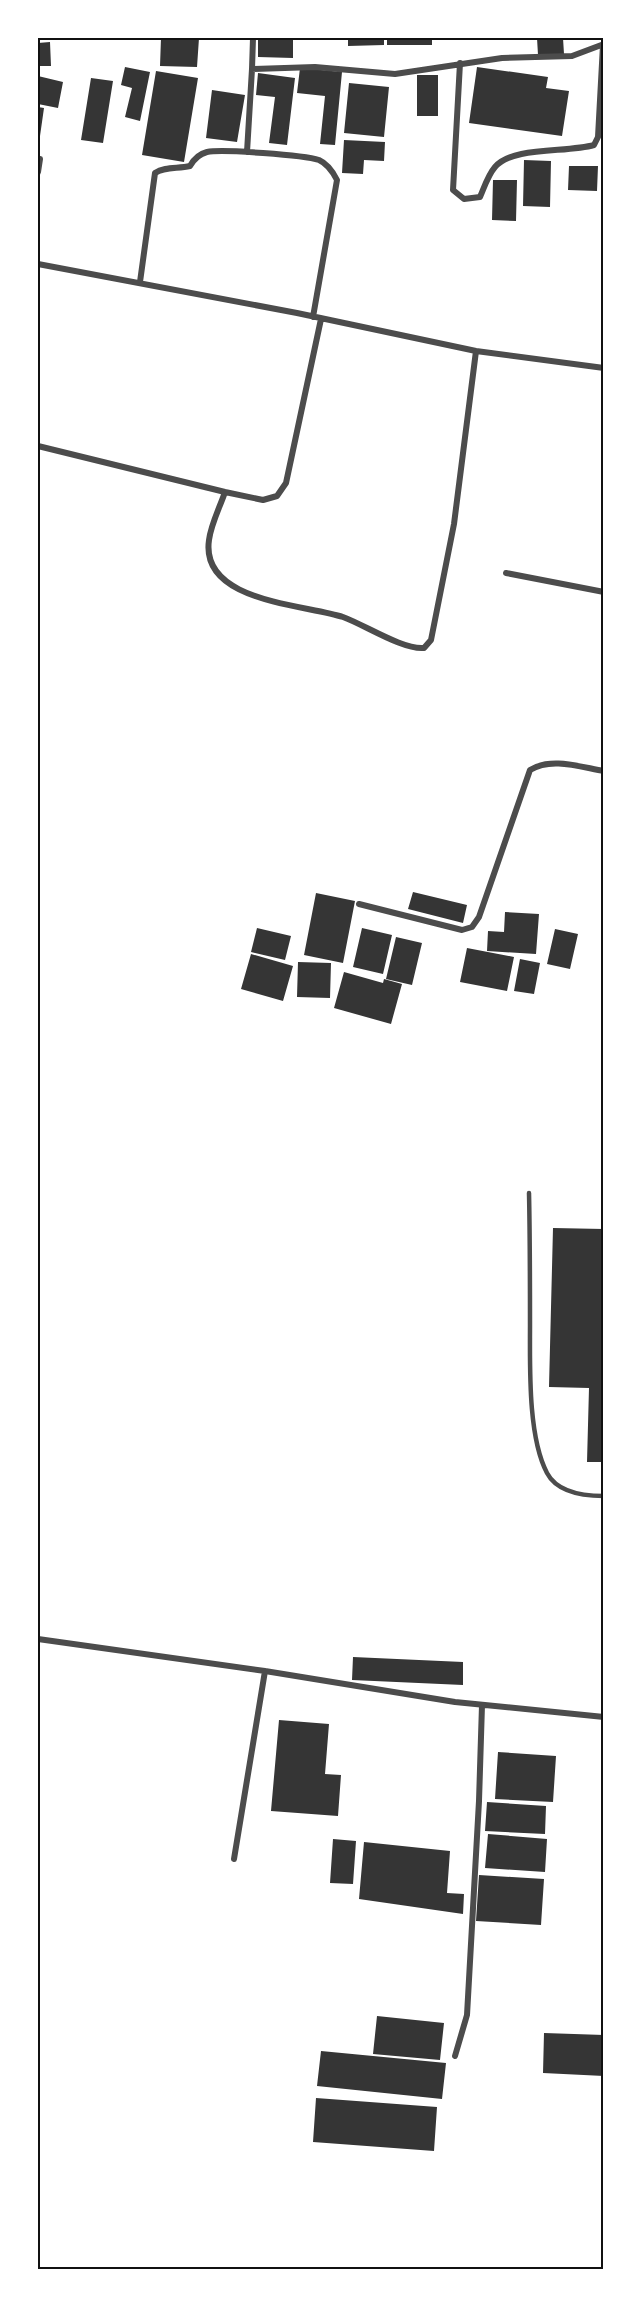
<svg xmlns="http://www.w3.org/2000/svg" width="641" height="2307" font-family="Overpass,sans-serif">
  <style>
    .building { fill: #353535 }
    .lines { fill: none; stroke-linecap: round; stroke-linejoin: round }
    .service { stroke: #4c4c4c; stroke-width: 4.5 }
    .minor { stroke: #4c4c4c; stroke-width: 6 }
    .neatline { fill: none; stroke: #111; stroke-width: 2 }
  </style>
  <rect width="100%" height="100%" fill="#fff"/>
  <path class="building" d="M 161,38 L 199,38 L 197,67 L 160,66 Z
    M 258,38 L 293,38 L 293,58 L 258,57 Z
    M 348,38 L 384,38 L 384,45 L 348,46 Z
    M 387,38 L 432,38 L 432,45 L 387,45 Z
    M 537,38 L 563,38 L 564,54 L 538,55 Z
    M 50,42 L 51,66 L 38,66 L 38,43 Z
    M 125,67 L 150,72 L 140,121 L 125,117 L 132,88 L 121,85 Z
    M 477,67 L 548,77 L 546,88 L 569,91 L 562,136 L 469,123 Z
    M 300,68 L 342,72 L 335,145 L 320,144 L 325,96 L 297,93 Z
    M 156,71 L 198,78 L 184,162 L 142,155 Z
    M 258,73 L 295,78 L 287,145 L 269,143 L 275,97 L 256,95 Z
    M 417,75 L 438,75 L 438,116 L 417,116 Z
    M 38,76 L 63,82 L 58,108 L 38,104 Z
    M 91,78 L 113,81 L 103,143 L 81,140 Z
    M 349,83 L 389,87 L 384,137 L 344,133 Z
    M 212,90 L 245,95 L 237,142 L 206,138 Z
    M 38,107 L 44,108 L 39,143 L 38,143 Z
    M 344,140 L 385,142 L 384,161 L 364,160 L 363,174 L 342,173 Z
    M 524,160 L 551,161 L 550,207 L 523,206 Z
    M 569,166 L 598,166 L 597,191 L 568,190 Z
    M 493,180 L 517,180 L 516,221 L 492,220 Z
    M 413,892 L 467,905 L 463,923 L 408,909 Z
    M 316,893 L 355,901 L 343,963 L 304,955 Z
    M 505,912 L 539,914 L 536,954 L 487,951 L 488,931 L 504,932 Z
    M 257,928 L 291,936 L 285,960 L 251,952 Z
    M 362,928 L 392,935 L 383,974 L 353,967 Z
    M 555,929 L 578,934 L 570,969 L 547,964 Z
    M 396,937 L 422,943 L 412,985 L 386,979 Z
    M 467,948 L 514,957 L 507,991 L 460,982 Z
    M 251,954 L 293,966 L 283,1001 L 241,989 Z
    M 520,959 L 540,963 L 534,994 L 514,991 Z
    M 298,962 L 331,963 L 330,998 L 297,997 Z
    M 344,972 L 383,983 L 384,979 L 402,984 L 391,1024 L 334,1008 Z
    M 553,1228 L 604,1229 L 604,1462 L 587,1462 L 589,1388 L 549,1387 Z
    M 353,1657 L 463,1662 L 463,1685 L 352,1680 Z
    M 279,1720 L 329,1724 L 325,1774 L 341,1775 L 338,1816 L 271,1811 Z
    M 498,1752 L 556,1756 L 553,1802 L 495,1799 Z
    M 487,1802 L 546,1806 L 545,1834 L 485,1831 Z
    M 488,1834 L 547,1839 L 545,1872 L 485,1868 Z
    M 333,1839 L 356,1841 L 353,1884 L 330,1883 Z
    M 364,1842 L 450,1851 L 447,1893 L 464,1894 L 463,1914 L 359,1899 Z
    M 479,1875 L 544,1879 L 541,1925 L 476,1921 Z
    M 377,2016 L 444,2023 L 440,2060 L 373,2054 Z
    M 544,2033 L 604,2035 L 604,2076 L 543,2073 Z
    M 321,2051 L 446,2063 L 442,2099 L 317,2086 Z
    M 316,2098 L 437,2107 L 434,2151 L 313,2142 Z"/>
  <g class="lines">
    <path class="service" d="M 529,1193 C 530,1238 530,1282 530,1327 C 530,1368 528,1437 547,1473 C 557,1492 583,1496 604,1496"/>
    <path class="minor" d="M 253,38 L 252,69 L 315,67 L 395,74 L 502,58 L 572,56 L 604,44
      M 460,63 L 453,190 L 464,199 L 480,197 C 484,188 488,175 495,167 C 513,146 567,153 594,145 L 598,137 L 603,45
      M 247,152 L 252,69
      M 38,172 L 40,159
      M 38,264 L 297,313 L 476,351 L 604,368
      M 140,282 L 155,173 C 165,166 178,169 190,166 C 194,159 199,154 207,152 C 222,149 304,155 319,160 C 328,164 333,172 337,180 L 313,317
      M 38,446 L 225,492 L 263,500 L 277,496 L 286,483 L 321,319
      M 225,492 C 220,507 211,524 209,540 C 200,602 303,604 343,617 C 365,625 403,650 424,648 L 431,640 L 454,524 L 476,351
      M 506,573 L 604,592
      M 359,904 L 462,930 L 472,927 L 479,917 L 530,770 C 551,757 580,767 604,771
      M 38,1639 L 265,1671 L 455,1702 L 604,1717
      M 234,1859 L 265,1671
      M 455,2056 L 467,2015 L 479,1801 L 482,1705"/>
  </g>
  <rect width="641" height="2307" fill="none" stroke="#ffffff" stroke-width="78"/>
  <rect x="39" y="39" width="563" height="2229" class="neatline"/>
</svg>
